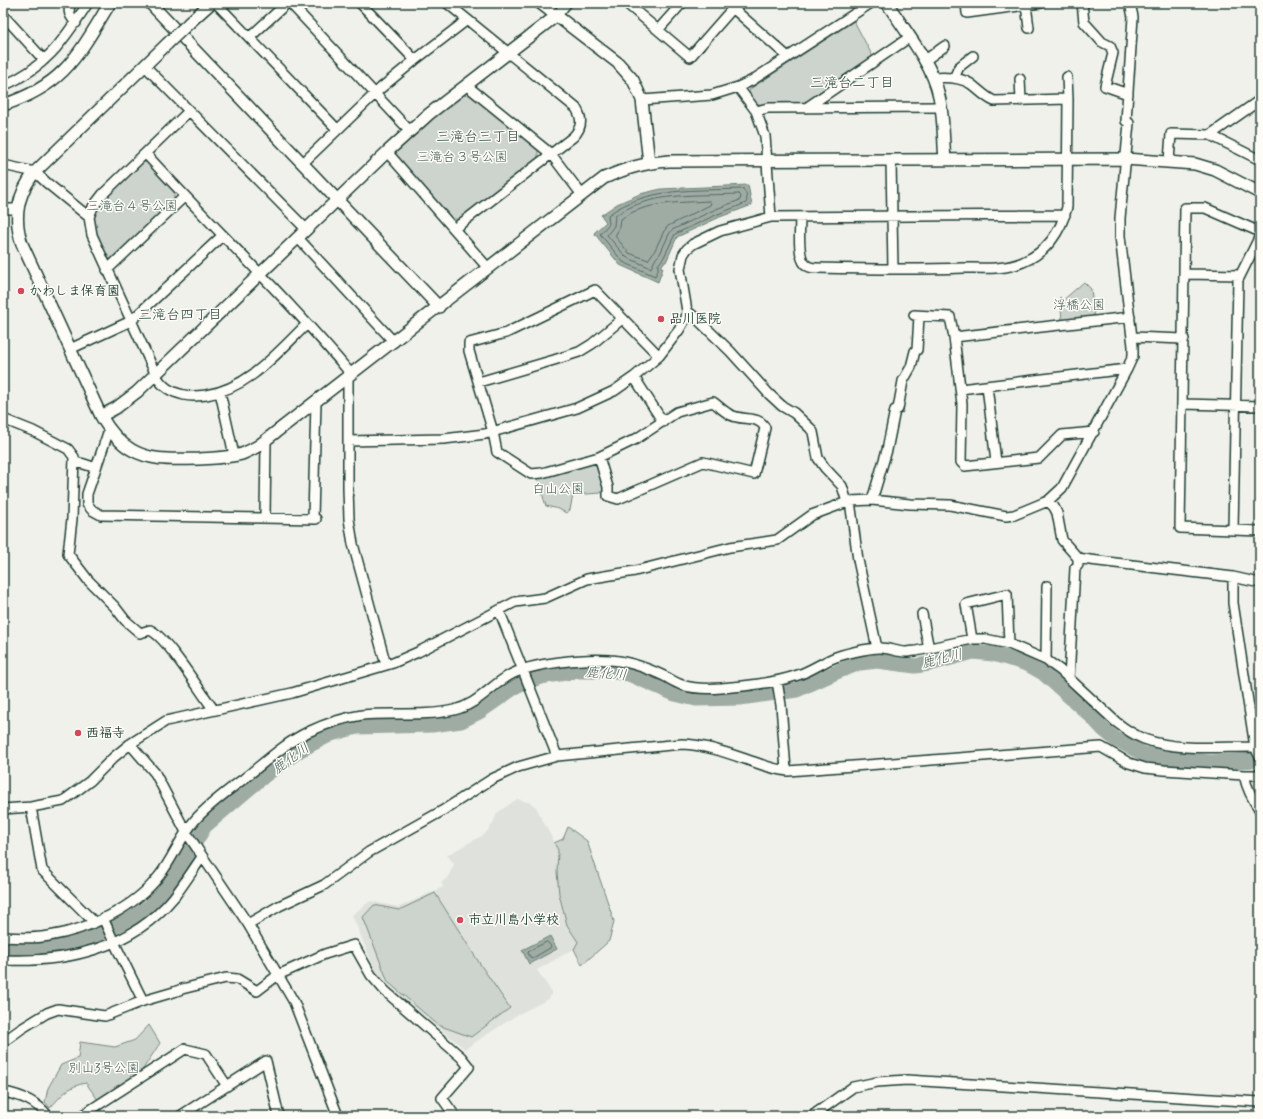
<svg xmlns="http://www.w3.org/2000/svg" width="1263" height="1119" font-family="Mynerve,'Klee One',sans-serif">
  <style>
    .built { fill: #dfe2dc }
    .green { fill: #cdd3cd; stroke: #768880 }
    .water { fill: #9faca4; stroke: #6c8077 }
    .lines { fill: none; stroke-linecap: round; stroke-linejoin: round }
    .shore { stroke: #526961; stroke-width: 1 }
    .river { stroke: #9faca4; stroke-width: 15 }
    .minor-casing { stroke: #1f3d34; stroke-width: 12 }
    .tertiary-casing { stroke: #1f3d34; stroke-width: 14 }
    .minor { stroke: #fdfcf7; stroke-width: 9 }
    .tertiary { stroke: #fdfcf7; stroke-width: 11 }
    .tertiary-bridge-casing { stroke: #1f3d34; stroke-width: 14; stroke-linecap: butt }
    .tertiary-bridge { stroke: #fdfcf7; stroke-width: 11 }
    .poi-dot { fill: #d1495b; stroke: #fdfcf7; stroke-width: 1.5 }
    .labels { text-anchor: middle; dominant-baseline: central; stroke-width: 3; stroke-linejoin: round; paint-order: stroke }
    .park-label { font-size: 13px; fill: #425b53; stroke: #fdfcf7 }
    .poi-label { font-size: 13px; font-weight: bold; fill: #1f3d34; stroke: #fdfcf7; text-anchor: start }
    .neighbourhood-label { font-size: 14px; fill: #1f3d34; stroke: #fdfcf7 }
    .water-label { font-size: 14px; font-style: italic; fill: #455e56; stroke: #fdfcf7 }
  </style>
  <rect width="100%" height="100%" fill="#f0f1eb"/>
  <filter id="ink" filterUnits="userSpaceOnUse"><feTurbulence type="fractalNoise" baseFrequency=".025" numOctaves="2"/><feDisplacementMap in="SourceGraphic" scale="8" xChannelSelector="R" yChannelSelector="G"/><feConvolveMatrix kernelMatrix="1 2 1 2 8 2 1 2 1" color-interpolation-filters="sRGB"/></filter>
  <g filter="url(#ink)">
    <path class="built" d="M 517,799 L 531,803 L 536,807 L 558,850 L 557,872 L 567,925 L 578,942 L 574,949 L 537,970 L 551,991 L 551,995 L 549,999 L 517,1015 L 465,1049 L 379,980 L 352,915 L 370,901 L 399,907 L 443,887 L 441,883 L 448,877 L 454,864 L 447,855 L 485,834 L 492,825 L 497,813 Z"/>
    <path class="green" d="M 854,21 L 873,57 L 805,103 C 795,106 762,108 754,102 C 752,101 750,97 748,95 L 750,89 Z
      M 463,93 L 470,93 L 538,148 L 538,160 L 462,219 L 449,219 L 396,157 L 396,150 L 427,122 Z
      M 143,162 L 148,162 L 174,189 L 174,201 L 113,260 L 107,258 C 102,247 94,236 94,223 C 93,201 128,176 143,162 Z
      M 1084,282 L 1091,289 L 1094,317 L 1062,320 L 1060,297 L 1062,301 Z
      M 593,462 L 597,464 L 604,487 L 601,493 L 573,495 L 570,510 L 566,513 L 559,509 L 546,506 L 537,477 Z
      M 568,827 L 587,841 L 614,921 L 609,941 L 582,965 L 574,949 L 578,942 L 567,925 L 559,894 L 557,872 L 558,850 L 554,843 L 563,839 Z
      M 435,893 L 482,967 L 510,1008 L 471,1037 L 438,1025 L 388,982 L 363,917 L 374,905 L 399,910 Z
      M 149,1025 L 160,1043 L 141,1072 L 98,1100 L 86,1083 C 68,1086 62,1095 50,1108 L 45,1102 L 48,1088 L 61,1065 L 78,1058 L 80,1042 L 115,1047 L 135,1040 Z"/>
    <path class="water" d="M 748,185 L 752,205 L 720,217 L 677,237 L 666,262 L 664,262 L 661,267 L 663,268 L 658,282 L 620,265 L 594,233 L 606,222 L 601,215 L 617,204 L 640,194 L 661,189 Z
      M 550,936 L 557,949 L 529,964 L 522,950 Z"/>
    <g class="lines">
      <path class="shore" d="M 743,189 C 746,191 748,200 746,203 L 718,214 L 675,234 L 664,257 L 658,265 L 658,270 L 655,276 L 623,262 L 600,234 L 609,224 L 608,215 C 648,186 696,191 743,189 Z
        M 739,194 L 741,196 L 740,200 L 716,209 L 672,230 L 669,234 L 660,254 L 656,258 L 651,268 L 626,257 L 607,235 L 614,226 L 615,216 C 650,191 698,196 739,194 Z
        M 709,201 L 711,203 L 710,205 L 668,226 L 664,231 L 655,250 L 648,260 L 629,253 L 615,236 L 620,227 L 621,219 C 646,201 680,203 709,201 Z
        M 547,942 L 551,946 L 550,948 L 533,958 L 530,957 L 528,953 L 529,951 Z"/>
      <path class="river" d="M 3,949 L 27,951 L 71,945 L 97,935 L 134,917 L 150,906 L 172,881 L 205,826 L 264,776 L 300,750 L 331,734 L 357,727 L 432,725 L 461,721 L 479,712 L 515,687 L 540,677 L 578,671 L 608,671 L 629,674 L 675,694 L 696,699 L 740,698 L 797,690 L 839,671 L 860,663 L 877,661 L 915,666 L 929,664 L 973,652 L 993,654 L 1014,660 L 1029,665 L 1043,673 L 1091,716 L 1103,729 L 1115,739 L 1144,754 L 1175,759 L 1210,762 L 1260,760"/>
      <g class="minor-casing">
        <path id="minor" d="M 71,3 C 67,12 70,16 76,23
          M 216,3 L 337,129
          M 290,3 L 410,131
          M 360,3 L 415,60
          M 447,3 L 576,108 C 583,119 582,128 573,137 L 454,229
          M 626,3 L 690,57 L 733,8
          M 727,3 L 788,57
          M 966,3 L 967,13 L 1041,3
          M 1082,3 L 1084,22 L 1102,42 L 1110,46 L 1113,53 L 1105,86 L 1128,94
          M 1026,5 L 1029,28
          M 3,15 L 44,60
          M 556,16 L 567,3
          M 658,30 L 682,3
          M 250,37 L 287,3
          M 924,61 L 945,46
          M 145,66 L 306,229
          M 1067,77 L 1068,99
          M 954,78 L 959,67 L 973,56
          M 1020,79 L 1021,101
          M 466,85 L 551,154 L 582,195
          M 3,86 C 47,67 63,41 88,3
          M 738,87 L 756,111 L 765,136 L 771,217
          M 642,100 L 712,95 L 738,87 L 751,81 L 871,3
          M 806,108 L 910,37
          M 756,111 L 768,108 L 941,107
          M 1210,135 L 1260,160
          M 387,152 L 488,268
          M 146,154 C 213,228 287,297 351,374
          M 891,161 L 893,269
          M 1169,161 L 1171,134 L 1210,135 L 1260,100
          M 303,163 L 381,88 L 415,60 L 467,20
          M 3,165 L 35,172 L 47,183 L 89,217 L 92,235 L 156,375 C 162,387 171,392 184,395 C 192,397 198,396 206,395 C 249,388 277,353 307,324
          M 3,209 L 18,209
          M 89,217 L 93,207 L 103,194 L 189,111
          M 800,217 C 800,229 797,255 805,264 C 808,267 812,268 816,268 C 865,269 914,270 963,268 C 983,268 1005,270 1023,262 C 1047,252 1061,231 1067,207 L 1068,99 L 994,101 C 985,97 979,90 971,84 C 960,77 946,77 934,78
          M 1260,232 L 1205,208 L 1185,208 L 1180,528 L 1260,531
          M 298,238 L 394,342
          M 107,270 L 185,196
          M 1185,274 L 1240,275
          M 687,311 L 696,318 L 730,351 L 769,394 L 782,406 L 794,413 L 810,428 L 813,432 L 818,458 L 825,468 L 842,486 L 847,502
          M 914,315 L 950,317 L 954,337
          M 1132,337 L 1184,339
          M 70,349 L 131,321 L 223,235
          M 348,377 L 348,488 L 349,519 L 353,544 L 386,665
          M 634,377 L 663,422
          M 479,382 L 554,360 L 579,352 L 592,344 L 622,319
          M 987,386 L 996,462
          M 960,389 L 1127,369
          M 220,392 L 234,455
          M 1183,404 L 1260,406
          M 3,419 L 33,431 L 68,449 L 74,457 L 72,519 L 68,554 L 88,580 L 115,607 L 125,620 L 140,633 L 150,630 C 167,637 201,693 214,710
          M 109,430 L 87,494 L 87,504 L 92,510 L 101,515 L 316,519
          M 1094,432 L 1062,435 L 1039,458 L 965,466 L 961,462 L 962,404 L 954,337 L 1130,317
          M 348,441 L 444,439 L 485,434 L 577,408 L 614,391 L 634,377 L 659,356 L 679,330 L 686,318 L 687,311 L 680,269 L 683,255 L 687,249 L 693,244 L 720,231 L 771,217 L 1065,215
          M 599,457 L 608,487 L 608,496 L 618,499 L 703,462 L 754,474 L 765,428 C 760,415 741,421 731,415 C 724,412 719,406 713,402 L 677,412 L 636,439 L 599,457 L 542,473 L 531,474 L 497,452 L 493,432 L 469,351 L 469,343 L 506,333 L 595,290 L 659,356
          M 74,462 L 84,464 L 96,468
          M 872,500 L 887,450 L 895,410 L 898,409 L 903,381 L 911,367 L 915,351 L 917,350 L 919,316
          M 850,501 L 858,560 L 877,648
          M 1048,501 L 1054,507 L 1057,513 L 1062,540 L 1078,558 L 1090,560 L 1233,577 L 1260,583
          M 265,517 L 266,441
          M 313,518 L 316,402
          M 1233,530 L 1238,280 L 1260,236
          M 1233,577 L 1233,603 L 1255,747 L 1260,757
          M 499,610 L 557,756
          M 922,614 L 929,649
          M 972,639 L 966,604 L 1007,594 L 1009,644
          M 1046,660 L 1047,586
          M 1069,679 L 1075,568 L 1078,565 L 1078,558
          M 777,681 L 781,705 L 786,770
          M 130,744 L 155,773 L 186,832 L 248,924 L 294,1002 L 338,1116
          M 1244,775 C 1247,789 1252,799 1260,810
          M 31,807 L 42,870 L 94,922
          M 3,809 L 31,807 L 63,801 L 90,781 L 114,757 L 130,744 L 166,721 L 292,693 L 393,663 L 418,652 L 515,602 L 545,598 L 587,579 L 635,571 L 730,547 L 777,540 L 812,515 L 850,501 L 872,500 L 910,504 L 950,505 L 1006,516 L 1014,515 L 1048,501 L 1062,488 L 1127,369 L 1133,356 L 1133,346 L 1120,236 L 1120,218 L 1129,123 L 1126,121 L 1133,17 L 1130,3
          M 103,918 L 113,940 L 143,1001
          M 248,924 L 279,906 L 324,885 L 369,852 L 442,811 L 492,779 L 518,767 L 557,756 L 682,744 C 707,745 730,754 754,762 C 765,766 776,770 788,771 L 1101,747 L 1129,763 L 1145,768 L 1164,770 L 1244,775 L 1260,775
          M 3,937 C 18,938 34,939 49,936 C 87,930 135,908 159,876 C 173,859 180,837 195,820 C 209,804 229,790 246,777 C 265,762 285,743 308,732 C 325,724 343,718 362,715 C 392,712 423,717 454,710 C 477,705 490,686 510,675 C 531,663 585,658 610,660 C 629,661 647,668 664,676 C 670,679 676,683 682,685 C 701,691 723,688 743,686 C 761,684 781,681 798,675 C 810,671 820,664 831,659 C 842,654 868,648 880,648 C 889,648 897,652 906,652 C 909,652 912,651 916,651 L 972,639 L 985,639 L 1009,644 L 1046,660 L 1060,670 L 1116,722 C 1125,729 1134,735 1144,739 C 1179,752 1223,746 1260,747
          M 3,960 C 67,963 132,948 174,897 C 184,884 193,870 202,857
          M 3,1042 L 21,1029 L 47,1013 L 58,1009 L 105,1016 L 143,1001 L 174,992 L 182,989 L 226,978 L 237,979 L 257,991 L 278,975 L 325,954 L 354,945 L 371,975 L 385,991 L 461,1057 L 469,1067 L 442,1098 L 455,1116
          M 3,1092 C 21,1095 36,1101 48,1116
          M 81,1116 L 185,1049 L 206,1054 L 227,1086
          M 180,1116 L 266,1061 L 279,1116
          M 812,1116 L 853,1087 L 877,1082 L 907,1080 L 1260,1102"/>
      </g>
      <g class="tertiary-casing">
        <path id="tertiary" d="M 150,3 L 439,307
          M 540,3 L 618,63 L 633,80 L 642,100 L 649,163
          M 887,3 C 905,31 932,63 939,96 C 944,117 943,139 945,160
          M 190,22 L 211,3
          M 167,44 L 35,172 C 18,193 13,218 22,244 L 101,416 C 109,430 118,442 132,450 C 153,462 176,459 199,459 C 213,458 228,458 242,454 C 247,452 253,449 258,446 L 604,178 C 627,168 644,163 669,161 L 1125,159 L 1195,164 L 1215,170 L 1260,193
          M 3,105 C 65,85 78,55 110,3
          M 101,416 L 116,408 L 137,392 L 387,152 L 429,114 L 556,16"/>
      </g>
      <use href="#minor" class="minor"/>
      <use href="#tertiary" class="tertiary"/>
      <g class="tertiary-bridge-casing">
        <path id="tertiary-bridge" d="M 167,44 L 190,22"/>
      </g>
      <use href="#tertiary-bridge" class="tertiary-bridge"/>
    </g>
  </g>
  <g class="poi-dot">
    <circle cx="21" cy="291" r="4"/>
    <circle cx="661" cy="319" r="4"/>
    <circle cx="78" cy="733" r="4"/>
    <circle cx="460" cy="920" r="4"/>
  </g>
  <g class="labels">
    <g class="park-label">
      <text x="462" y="157">三滝台３号公園</text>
      <text x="132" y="206">三滝台４号公園</text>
      <text x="1079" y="305">浮橋公園</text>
      <text x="558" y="489">白山公園</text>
      <text x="104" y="1068">別山3号公園</text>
    </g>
    <g class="poi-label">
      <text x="29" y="291">かわしま保育園</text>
      <text x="669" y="319">品川医院</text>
      <text x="86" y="733">西福寺</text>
      <text x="468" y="920">市立川島小学校</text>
    </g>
    <g class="neighbourhood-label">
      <text x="852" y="83">三滝台二丁目</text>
      <text x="478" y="137">三滝台三丁目</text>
      <text x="180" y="315">三滝台四丁目</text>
    </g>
    <g class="water-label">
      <text transform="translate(942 659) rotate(-14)">鹿化川</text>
      <text transform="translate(606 674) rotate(5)">鹿化川</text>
      <text transform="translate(291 759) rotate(-36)">鹿化川</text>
    </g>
  </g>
  <rect width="1263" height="1119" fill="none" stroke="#fdfcf7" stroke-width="16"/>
  <rect x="8" y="8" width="1247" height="1103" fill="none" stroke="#1f3d34" stroke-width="1.5" filter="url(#ink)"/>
</svg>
